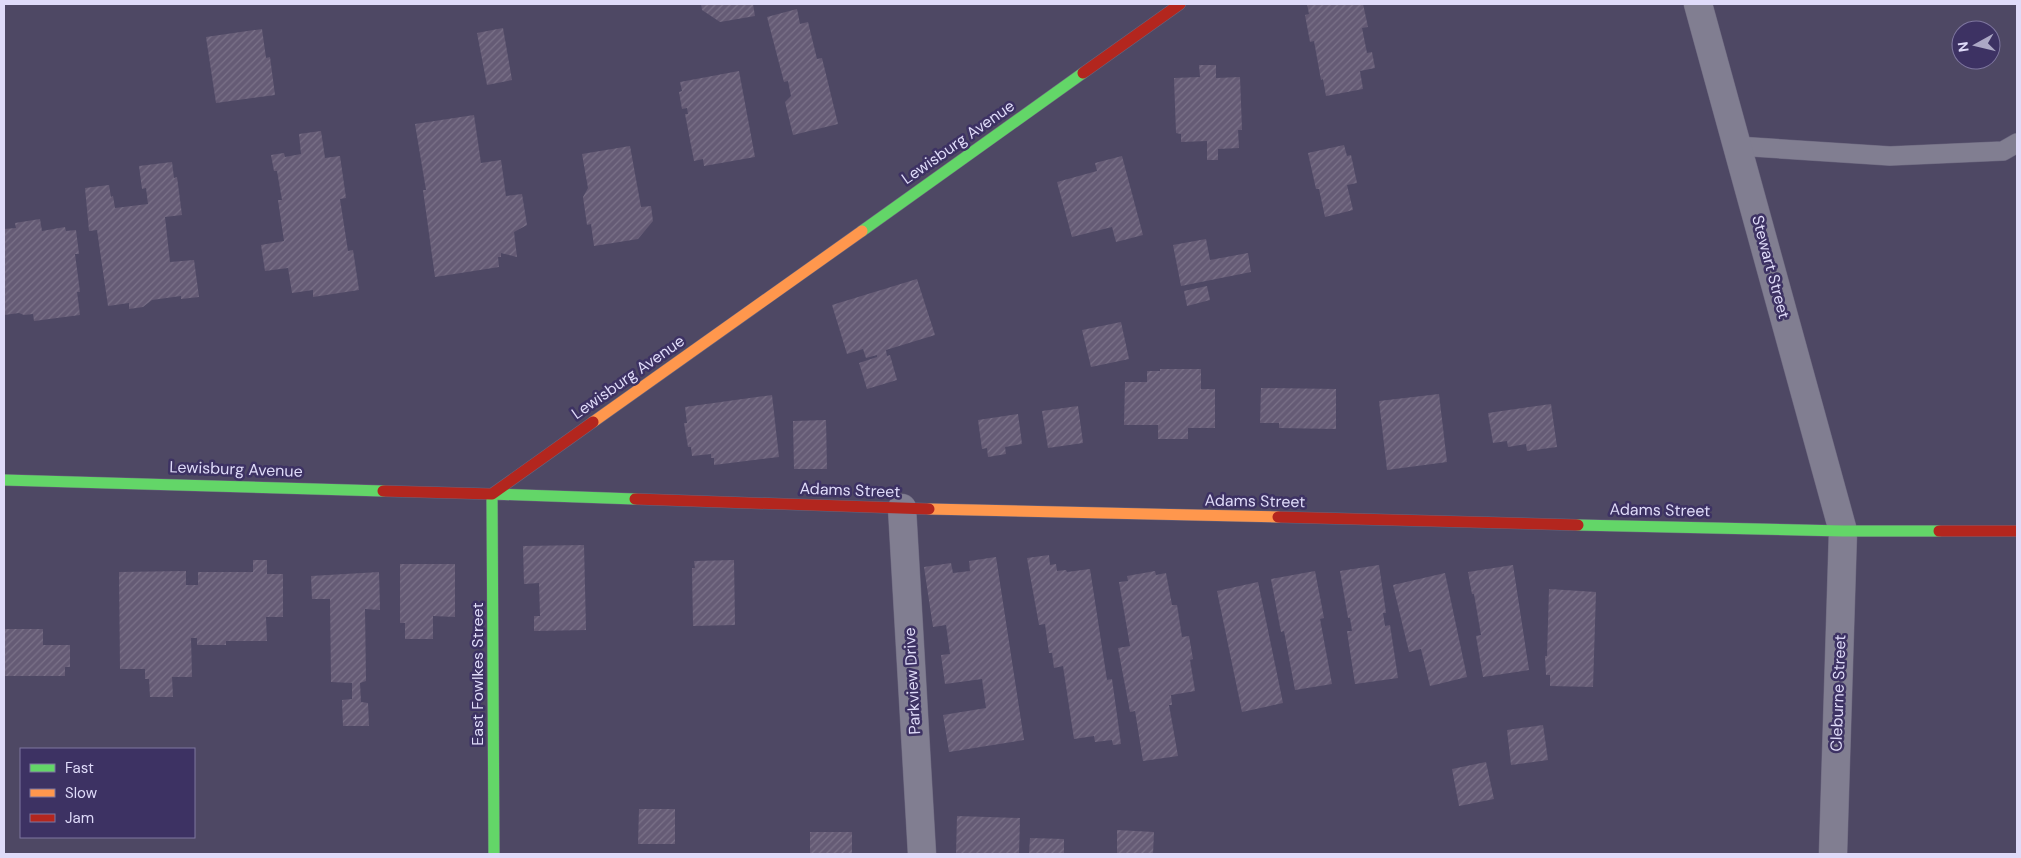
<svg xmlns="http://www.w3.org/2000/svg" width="2021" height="858" font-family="'DM Sans',sans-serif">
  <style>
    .building { fill: url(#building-hatch) }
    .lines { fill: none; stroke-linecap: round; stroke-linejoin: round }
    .lane-casing { stroke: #6a657d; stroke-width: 20 }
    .street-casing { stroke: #6a657d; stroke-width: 29 }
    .fast-casing { stroke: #6a657d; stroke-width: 12 }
    .slow-casing { stroke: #6a657d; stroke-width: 12 }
    .jam-casing { stroke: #6a657d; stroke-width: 12 }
    .lane { stroke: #817e91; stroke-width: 19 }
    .street { stroke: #817e91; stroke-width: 28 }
    .fast { stroke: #63d668; stroke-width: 11 }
    .slow { stroke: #ff974d; stroke-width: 11 }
    .jam { stroke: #b3261e; stroke-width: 11 }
    .labels { text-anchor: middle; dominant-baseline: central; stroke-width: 5; stroke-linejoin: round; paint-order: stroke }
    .street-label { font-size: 16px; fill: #dfdbf9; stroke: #3d3263 }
  </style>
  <defs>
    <pattern id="building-hatch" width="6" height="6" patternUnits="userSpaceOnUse" patternTransform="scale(1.25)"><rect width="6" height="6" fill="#655b75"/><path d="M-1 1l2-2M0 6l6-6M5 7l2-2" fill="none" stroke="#7b7289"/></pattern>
  </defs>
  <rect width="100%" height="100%" fill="#4e4864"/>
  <path class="building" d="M 701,4 L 753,4 L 755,16 L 720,22 L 702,10 Z
    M 1307,4 L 1363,4 L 1368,27 L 1362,28 L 1367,53 L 1372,52 L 1375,68 L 1360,71 L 1363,89 L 1326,96 L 1323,79 L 1321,80 L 1314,41 L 1310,42 L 1305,15 L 1309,14 Z
    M 797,9 L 800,24 L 808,22 L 817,59 L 822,58 L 838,124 L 793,135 L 785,102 L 791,96 L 788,81 L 784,82 L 767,17 Z
    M 503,28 L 512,80 L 487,85 L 477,33 Z
    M 262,29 L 266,58 L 270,57 L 275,95 L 216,103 L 206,37 Z
    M 1199,65 L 1216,65 L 1216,78 L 1240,77 L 1242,130 L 1238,130 L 1239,148 L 1218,149 L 1218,160 L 1207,160 L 1207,141 L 1181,142 L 1181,134 L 1176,133 L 1174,78 L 1200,77 Z
    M 739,71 L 755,157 L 704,166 L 703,159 L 694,161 L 685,114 L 688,114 L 687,108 L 682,109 L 679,92 L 682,91 L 680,82 Z
    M 474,115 L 481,163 L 501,160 L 506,196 L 522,194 L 527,225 L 514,232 L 517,257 L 501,253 L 501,257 L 498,257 L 499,267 L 435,277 L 423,190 L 426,190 L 415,124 Z
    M 321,131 L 325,158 L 340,156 L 346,198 L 340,199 L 348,251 L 353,250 L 359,290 L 313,297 L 313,290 L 292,293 L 288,268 L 265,271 L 261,245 L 284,241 L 278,200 L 282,200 L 277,171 L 274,171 L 271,155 L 284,153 L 285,157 L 301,154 L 299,134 Z
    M 1344,145 L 1347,156 L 1351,155 L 1357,183 L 1347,185 L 1353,210 L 1325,217 L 1319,189 L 1316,189 L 1308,153 Z
    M 630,146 L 641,207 L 651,206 L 653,221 L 638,239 L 594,246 L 591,224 L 587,225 L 583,197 L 588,188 L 582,154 Z
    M 1122,156 L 1143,235 L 1116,242 L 1112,227 L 1072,237 L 1057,182 L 1097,171 L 1095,163 Z
    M 172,162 L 174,178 L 177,177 L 182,215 L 165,217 L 170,262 L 194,260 L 199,297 L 181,299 L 181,296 L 152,300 L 143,307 L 129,309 L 129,303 L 108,306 L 97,230 L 89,231 L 85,188 L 109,185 L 111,197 L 113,196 L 115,208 L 148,204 L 146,188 L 142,189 L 139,166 Z
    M 40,219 L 42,231 L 65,227 L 66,231 L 76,230 L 79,254 L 75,254 L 80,292 L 77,292 L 80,315 L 34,321 L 33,314 L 24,315 L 19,313 L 4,315 L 4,229 L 16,228 L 15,223 Z
    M 1206,239 L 1210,260 L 1248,253 L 1251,272 L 1181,286 L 1173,245 Z
    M 917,279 L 935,335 L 886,350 L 887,356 L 890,355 L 897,380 L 867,389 L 859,363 L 877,357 L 877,355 L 866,358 L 863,349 L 847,354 L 832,305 Z
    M 1207,286 L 1210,300 L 1187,306 L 1184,291 Z
    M 1121,322 L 1129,359 L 1091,367 L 1082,330 Z
    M 1160,369 L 1201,369 L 1201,389 L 1215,389 L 1215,428 L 1188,428 L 1188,439 L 1158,439 L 1158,425 L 1124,425 L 1125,382 L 1147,382 L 1147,371 L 1160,371 Z
    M 1261,388 L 1336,389 L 1336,429 L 1279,428 L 1279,423 L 1260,423 Z
    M 1439,394 L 1447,462 L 1387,470 L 1379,401 Z
    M 772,395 L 779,457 L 714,465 L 714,458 L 711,458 L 711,454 L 692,456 L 691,447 L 688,447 L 684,423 L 687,423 L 685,407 Z
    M 1551,404 L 1557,447 L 1527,451 L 1526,444 L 1508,447 L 1507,441 L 1493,443 L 1488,413 Z
    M 1078,406 L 1083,443 L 1048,448 L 1042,411 Z
    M 1018,414 L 1022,444 L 1005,447 L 1006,454 L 988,457 L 987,448 L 982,449 L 978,420 Z
    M 826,420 L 827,469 L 794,469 L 793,421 Z
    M 584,545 L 586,630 L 534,631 L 534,616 L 540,616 L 539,583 L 524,584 L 523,546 Z
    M 1049,555 L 1050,565 L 1056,564 L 1057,571 L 1066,570 L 1067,572 L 1090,569 L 1107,680 L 1112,679 L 1121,744 L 1113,745 L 1112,740 L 1095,742 L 1094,736 L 1074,739 L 1063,666 L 1054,668 L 1052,653 L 1049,653 L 1045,624 L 1039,625 L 1027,558 Z
    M 996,557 L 1024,740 L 949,752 L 943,715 L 986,708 L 982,679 L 945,684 L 941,655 L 950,654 L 946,625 L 933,627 L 924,567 L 951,563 L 953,573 L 970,571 L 969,561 Z
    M 253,560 L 267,560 L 267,574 L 283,574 L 283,617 L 266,617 L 267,641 L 226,641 L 226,645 L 197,645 L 197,638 L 191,638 L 192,677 L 172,677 L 173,697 L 150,697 L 149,679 L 145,679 L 145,669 L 120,669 L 119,572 L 186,571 L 186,585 L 198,585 L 198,572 L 253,572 Z
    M 734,560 L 735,625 L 693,626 L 692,568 L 695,568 L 694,561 Z
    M 400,564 L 455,564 L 455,617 L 433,616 L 433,639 L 405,639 L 405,623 L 400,623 Z
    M 1379,565 L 1386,613 L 1383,613 L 1385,626 L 1390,625 L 1398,678 L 1355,684 L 1347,631 L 1352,631 L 1350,618 L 1348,618 L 1340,571 Z
    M 1513,565 L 1529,670 L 1483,677 L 1476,636 L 1481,635 L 1474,594 L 1472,594 L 1468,572 Z
    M 1155,571 L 1156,575 L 1166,573 L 1172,605 L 1177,605 L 1182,637 L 1189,636 L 1193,659 L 1190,660 L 1195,691 L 1171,695 L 1172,705 L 1169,705 L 1178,756 L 1143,761 L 1135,711 L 1130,712 L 1118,648 L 1130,646 L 1119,582 L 1128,581 L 1127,576 Z
    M 1315,571 L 1324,618 L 1320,619 L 1332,684 L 1295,690 L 1284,631 L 1281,632 L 1271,579 Z
    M 379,572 L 380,610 L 365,609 L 366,681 L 360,683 L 361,702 L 368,703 L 369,726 L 343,726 L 342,700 L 352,699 L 352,683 L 331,682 L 330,599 L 312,599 L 311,576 Z
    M 1445,573 L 1467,677 L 1430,686 L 1421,649 L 1409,652 L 1393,585 Z
    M 1258,582 L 1283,703 L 1242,712 L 1217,591 Z
    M 1549,589 L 1596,592 L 1593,687 L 1550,686 L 1550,675 L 1546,675 L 1545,656 L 1547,656 Z
    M 4,629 L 43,629 L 43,645 L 70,645 L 70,667 L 65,667 L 65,676 L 4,676 Z
    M 1543,725 L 1548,760 L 1511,765 L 1507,730 Z
    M 1486,762 L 1494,799 L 1459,806 L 1452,769 Z
    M 639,809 L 675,809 L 675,844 L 638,844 Z
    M 957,816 L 1020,818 L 1019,854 L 956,854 Z
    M 1117,830 L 1154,832 L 1153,854 L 1117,854 Z
    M 810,832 L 852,832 L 852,854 L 810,854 Z
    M 1030,838 L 1064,839 L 1064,854 L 1029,854 Z"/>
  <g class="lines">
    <g class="lane-casing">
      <path id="lane" d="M 1737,146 L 1890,156 L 2003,151 L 2017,143"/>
    </g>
    <g class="street-casing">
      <path id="street" d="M 1698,4 L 1843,531 L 1833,854
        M 902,508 L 922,854"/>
    </g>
    <g class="fast-casing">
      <path id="fast" d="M 862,231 L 1083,73
        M 4,480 L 383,491
        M 1578,525 L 1843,531 L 1939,531
        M 494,854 L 492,494 L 635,499"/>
    </g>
    <g class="slow-casing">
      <path id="slow" d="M 593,422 L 862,231
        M 929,509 L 1278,517"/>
    </g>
    <g class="jam-casing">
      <path id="jam" d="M 1083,73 L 1180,4
        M 383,491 L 492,494 L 593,422
        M 635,499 L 929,509
        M 1278,517 L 1578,525
        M 1939,531 L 2017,531"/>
    </g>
    <use href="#lane" class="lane"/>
    <use href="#street" class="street"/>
    <use href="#fast" class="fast"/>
    <use href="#slow" class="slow"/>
    <use href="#jam" class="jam"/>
  </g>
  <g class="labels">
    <g class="street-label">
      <text transform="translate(958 142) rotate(-35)">Lewisburg Avenue</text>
      <text transform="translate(1771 267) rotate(75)">Stewart Street</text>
      <text transform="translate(628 377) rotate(-35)">Lewisburg Avenue</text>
      <text transform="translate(236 469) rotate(2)">Lewisburg Avenue</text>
      <text transform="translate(850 490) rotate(2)">Adams Street</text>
      <text transform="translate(1255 501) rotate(1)">Adams Street</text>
      <text transform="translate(1660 510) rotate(1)">Adams Street</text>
      <text transform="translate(477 674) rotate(-90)">East Fowlkes Street</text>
      <text transform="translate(912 681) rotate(-93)">Parkview Drive</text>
      <text transform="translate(1838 693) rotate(-88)">Cleburne Street</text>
    </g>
  </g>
  <rect width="2021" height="858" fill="none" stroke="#dfdbf9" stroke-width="10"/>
  <rect x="20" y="748" width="175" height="90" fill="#3d3263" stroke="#7e769f"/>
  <rect x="30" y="764" width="25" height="8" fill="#63d668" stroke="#7e769f"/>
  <text x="65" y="773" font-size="15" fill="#dfdbf9">Fast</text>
  <rect x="30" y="789" width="25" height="8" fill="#ff974d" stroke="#7e769f"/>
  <text x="65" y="798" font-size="15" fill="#dfdbf9">Slow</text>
  <rect x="30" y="814" width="25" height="8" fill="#b3261e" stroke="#7e769f"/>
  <text x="65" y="823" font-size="15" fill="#dfdbf9">Jam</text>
  <g transform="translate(1976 45) rotate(262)"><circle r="24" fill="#3d3263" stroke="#7e769f"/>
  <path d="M0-4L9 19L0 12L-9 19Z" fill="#aca8c5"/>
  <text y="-8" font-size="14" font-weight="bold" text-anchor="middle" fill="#dfdbf9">N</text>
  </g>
</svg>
